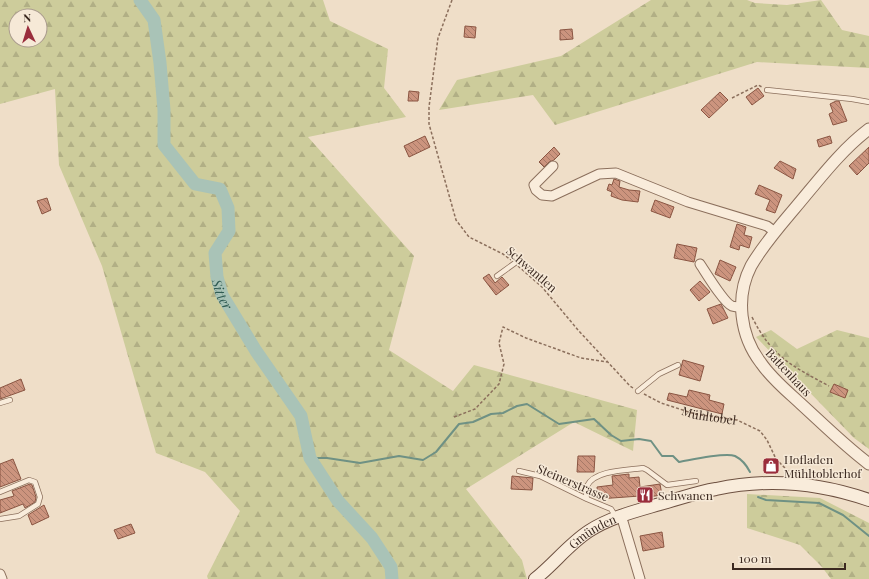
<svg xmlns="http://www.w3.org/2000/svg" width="869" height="579" font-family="'Playfair Display',serif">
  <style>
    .forest { fill: url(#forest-firs); fill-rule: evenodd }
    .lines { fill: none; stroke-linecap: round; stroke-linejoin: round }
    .stream { stroke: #6f9184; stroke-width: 2 }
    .river { stroke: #a9c3b7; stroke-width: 13 }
    .building { fill: url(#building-back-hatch); stroke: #8a5542 }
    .service-casing { stroke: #8b6f5c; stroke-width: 6 }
    .minor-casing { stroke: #8b6f5c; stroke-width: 11 }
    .tertiary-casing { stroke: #8b6f5c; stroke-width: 13 }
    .secondary-casing { stroke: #6d5040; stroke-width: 14 }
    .path { stroke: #8b6f5c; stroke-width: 1.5; stroke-dasharray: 3 2; stroke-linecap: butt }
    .service { stroke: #f9ecdb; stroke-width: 4.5 }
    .minor { stroke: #f9ecdb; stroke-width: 9 }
    .tertiary { stroke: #f9ecdb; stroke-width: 11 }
    .secondary { stroke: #f9ecdb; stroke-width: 12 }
    .labels { text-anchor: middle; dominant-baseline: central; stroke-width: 3; stroke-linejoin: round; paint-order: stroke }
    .street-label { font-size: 12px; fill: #3b2920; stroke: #f6e9d7 }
    .poi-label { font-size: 12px; fill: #3b2920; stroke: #f6e9d7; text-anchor: start }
    .water-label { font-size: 13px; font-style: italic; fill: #305b52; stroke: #f6e9d7 }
  </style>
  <defs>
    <pattern id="forest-firs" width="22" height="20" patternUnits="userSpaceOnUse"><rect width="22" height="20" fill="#cdcc9b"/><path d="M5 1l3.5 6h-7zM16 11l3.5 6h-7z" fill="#b1af85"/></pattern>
    <pattern id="building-back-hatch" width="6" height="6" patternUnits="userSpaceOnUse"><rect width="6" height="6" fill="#cc947e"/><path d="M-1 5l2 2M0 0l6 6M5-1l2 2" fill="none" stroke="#a77967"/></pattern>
  </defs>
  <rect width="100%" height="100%" fill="#efdec8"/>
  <path class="forest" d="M 0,0 L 323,0 L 330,21 L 388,49 L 384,88 L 406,117 L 308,137 L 414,256 L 389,350 L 453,391 L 474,365 L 637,410 L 633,451 L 574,422 L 466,489 L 522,560 L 527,579 L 208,579 L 207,576 L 240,511 L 205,472 L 156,453 L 102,266 L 59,165 L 55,89 L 0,104 ZM 16,16 L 40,16 L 40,40 L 16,40 Z
    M 651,0 L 747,0 L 755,3 L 787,5 L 821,0 L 842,30 L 869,36 L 869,68 L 757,62 L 555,125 L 533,95 L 439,110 L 457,80 L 561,56 Z
    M 771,330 L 797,349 L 837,330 L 869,338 L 869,449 L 854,438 L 756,337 Z
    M 747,494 L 820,498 L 869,523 L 869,579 L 831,579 L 822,567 L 800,545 L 747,528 Z"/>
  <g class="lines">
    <path class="stream" d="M 310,458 L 327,458 L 360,463 L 399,456 L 423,460 L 436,452 L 459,424 L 473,422 L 491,414 L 503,413 L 517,406 L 527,404 L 559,424 L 594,419 L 611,435 L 621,441 L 639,439 L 651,441 L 662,456 L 673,456 L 679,462 C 691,460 724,452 735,456 C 741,459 747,466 750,472
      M 758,497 L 766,500 L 819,503 L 843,515 L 869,536"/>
    <path class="river" id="s1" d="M 140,0 L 154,20 L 160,63 L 164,110 L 164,145 L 195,184 L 220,189 L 228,208 L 229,231 L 215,253 L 217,277 L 222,295 L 256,351 L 301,416 L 310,458 L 338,501 L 372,538 L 391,567 L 392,579"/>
  </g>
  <path class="building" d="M 465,26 L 476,27 L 475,38 L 464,37 Z
    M 572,29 L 573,39 L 560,40 L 560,30 Z
    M 758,88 L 764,96 L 752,105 L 746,97 Z
    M 409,91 L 419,92 L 418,101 L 408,101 Z
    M 720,92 L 728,100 L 709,118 L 701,110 Z
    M 836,101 L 839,101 L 847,121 L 833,125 L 829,114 L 833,112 L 830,104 Z
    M 425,136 L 430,147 L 409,157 L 404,146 Z
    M 830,136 L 832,143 L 819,147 L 817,140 Z
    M 554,147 L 560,154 L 554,160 L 549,162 L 544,167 L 539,162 Z
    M 869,147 L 869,163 L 857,175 L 849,166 Z
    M 780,161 L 796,169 L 793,179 L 774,168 Z
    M 614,179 L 620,181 L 619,187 L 629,190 L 640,191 L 638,202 L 622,200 L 611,196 L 612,192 L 607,190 L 609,184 L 612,185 Z
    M 759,185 L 782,195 L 775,213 L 766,210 L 770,200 L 755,194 Z
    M 47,198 L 51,210 L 42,214 L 37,201 Z
    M 655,200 L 674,207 L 670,218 L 651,211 Z
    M 737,224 L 746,227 L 744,235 L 752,237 L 749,248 L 740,245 L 739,250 L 730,247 Z
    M 677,244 L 697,248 L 694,262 L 674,258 Z
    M 720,260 L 736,267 L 730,281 L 715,274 Z
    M 489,274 L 495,283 L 502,277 L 509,285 L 496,295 L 483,278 Z
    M 700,281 L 710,292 L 699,301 L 690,290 Z
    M 721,304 L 728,318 L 713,324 L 707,309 Z
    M 683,360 L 704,366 L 700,381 L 679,375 Z
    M 21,379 L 25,390 L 0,399 L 0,388 Z
    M 834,384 L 848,390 L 845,398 L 830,392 Z
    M 689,390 L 710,395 L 709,400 L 724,404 L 722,414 L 667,400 L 669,393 L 687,397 Z
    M 578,456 L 595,456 L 594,472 L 577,472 Z
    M 13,459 L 21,479 L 0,487 L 0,464 Z
    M 774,460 L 775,470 L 768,472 L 766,462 Z
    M 629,474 L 629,478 L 639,477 L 640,487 L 660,484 L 662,495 L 640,498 L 640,496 L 598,499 L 597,487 L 613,485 L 612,476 Z
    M 512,476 L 533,478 L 532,490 L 511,489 Z
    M 30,484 L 32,485 L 36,497 L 35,502 L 25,508 L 23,504 L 0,513 L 0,500 L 14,496 L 12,491 Z
    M 44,505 L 49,517 L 32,525 L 28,515 Z
    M 131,524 L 135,533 L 118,539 L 114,530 Z
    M 662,532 L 664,547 L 643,551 L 640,536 Z"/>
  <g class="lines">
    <g class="service-casing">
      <path id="service" d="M 767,90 L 852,99 L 869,102
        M 497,276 L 515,263
        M 638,391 L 659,374 L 678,365
        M 0,403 L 10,400
        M 519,471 L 540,476 L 587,499 L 611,509 L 616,517
        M 0,492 L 29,480 L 35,482 L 40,497 L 38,504 L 19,516 L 0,519
        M 587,499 C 586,495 586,490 587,486 C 594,470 628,470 643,468 L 647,470 L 667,485 L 696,481"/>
    </g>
    <g class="minor-casing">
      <path id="minor" d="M 553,166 L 534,185 L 536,190 L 542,195 L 552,196 L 599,174 L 616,173 L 688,202 L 767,226 L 775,232
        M 700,264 C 706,273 724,303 732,306 C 735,307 739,307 742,307
        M 621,515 L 640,579
        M 0,574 L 2,579"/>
    </g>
    <g class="tertiary-casing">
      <path id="tertiary" d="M 869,129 C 840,151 818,181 795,208 C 779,227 763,245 751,266 C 735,297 740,336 761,363 C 772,379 787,391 801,404 C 823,424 845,446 869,464"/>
    </g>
    <g class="secondary-casing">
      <g id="secondary">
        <path id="s3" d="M 535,579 C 554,564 569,544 589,531 C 611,517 636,511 660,504 C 679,499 697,492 716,489 C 767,478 820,483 869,500"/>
      </g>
    </g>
    <g class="path">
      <path d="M 452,0 L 438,38 L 429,107 L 429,124 L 456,220 L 469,237 L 503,254 L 511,260"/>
      <path d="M 732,98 L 758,85 L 762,87"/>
      <path d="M 518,266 L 542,287 L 578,330 L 630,386 L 633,388"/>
      <path d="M 752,317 C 772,357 792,366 829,386"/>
      <path id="s2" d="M 644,394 L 661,403 L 695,414 L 737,420 L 760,431 L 767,440 L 776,459 L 791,474"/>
      <path d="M 454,417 L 475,409 L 499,384 L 504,364 L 499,343 L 503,327 L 526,338 L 581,358 L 607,362"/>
    </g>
    <use href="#service" class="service"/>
    <use href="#minor" class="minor"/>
    <use href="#tertiary" class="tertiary"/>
    <use href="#secondary" class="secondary"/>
  </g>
  <defs>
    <g id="shop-square" transform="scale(0.9)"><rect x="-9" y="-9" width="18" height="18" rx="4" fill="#9a2d3c" stroke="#f6e9d7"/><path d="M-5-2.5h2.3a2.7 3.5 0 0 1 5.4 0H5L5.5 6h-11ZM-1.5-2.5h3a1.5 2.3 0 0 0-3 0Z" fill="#fff"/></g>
    <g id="restaurant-square" transform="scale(0.9)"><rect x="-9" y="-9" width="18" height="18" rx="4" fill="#9a2d3c" stroke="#f6e9d7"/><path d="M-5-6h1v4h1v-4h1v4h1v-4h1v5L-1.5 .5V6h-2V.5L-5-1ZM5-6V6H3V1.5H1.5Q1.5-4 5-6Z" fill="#fff"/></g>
  </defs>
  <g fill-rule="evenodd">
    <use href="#shop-square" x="771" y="466"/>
    <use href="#restaurant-square" x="645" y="495"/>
  </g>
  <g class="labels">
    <g class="street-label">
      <text transform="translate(532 269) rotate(41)">Schwantlen</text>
      <text transform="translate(789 372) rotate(47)">Battenhaus</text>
      <text stroke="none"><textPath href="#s2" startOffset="69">Mühltobel</textPath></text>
      <text transform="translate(573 482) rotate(23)">Steinerstrasse</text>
      <text stroke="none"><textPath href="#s3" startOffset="75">Gmünden</textPath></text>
    </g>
    <g class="poi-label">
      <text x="784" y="459">Hofladen<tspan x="784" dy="14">Mühltoblerhof</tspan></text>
      <text x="658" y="495">Schwanen</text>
    </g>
    <g class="water-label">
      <text stroke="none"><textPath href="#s1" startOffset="337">Sitter</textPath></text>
    </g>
  </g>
  <g transform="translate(28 28) rotate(356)"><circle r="19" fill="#f6e9d7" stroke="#ab9c8e"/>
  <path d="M0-3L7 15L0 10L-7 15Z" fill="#9a2d3c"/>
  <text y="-6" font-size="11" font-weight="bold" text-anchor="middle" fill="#3b2920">N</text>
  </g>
  <path d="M733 563v6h112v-6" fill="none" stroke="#3b2920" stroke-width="2"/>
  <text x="739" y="563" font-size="12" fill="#3b2920" stroke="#f6e9d7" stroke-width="3" paint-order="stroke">100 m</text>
</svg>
